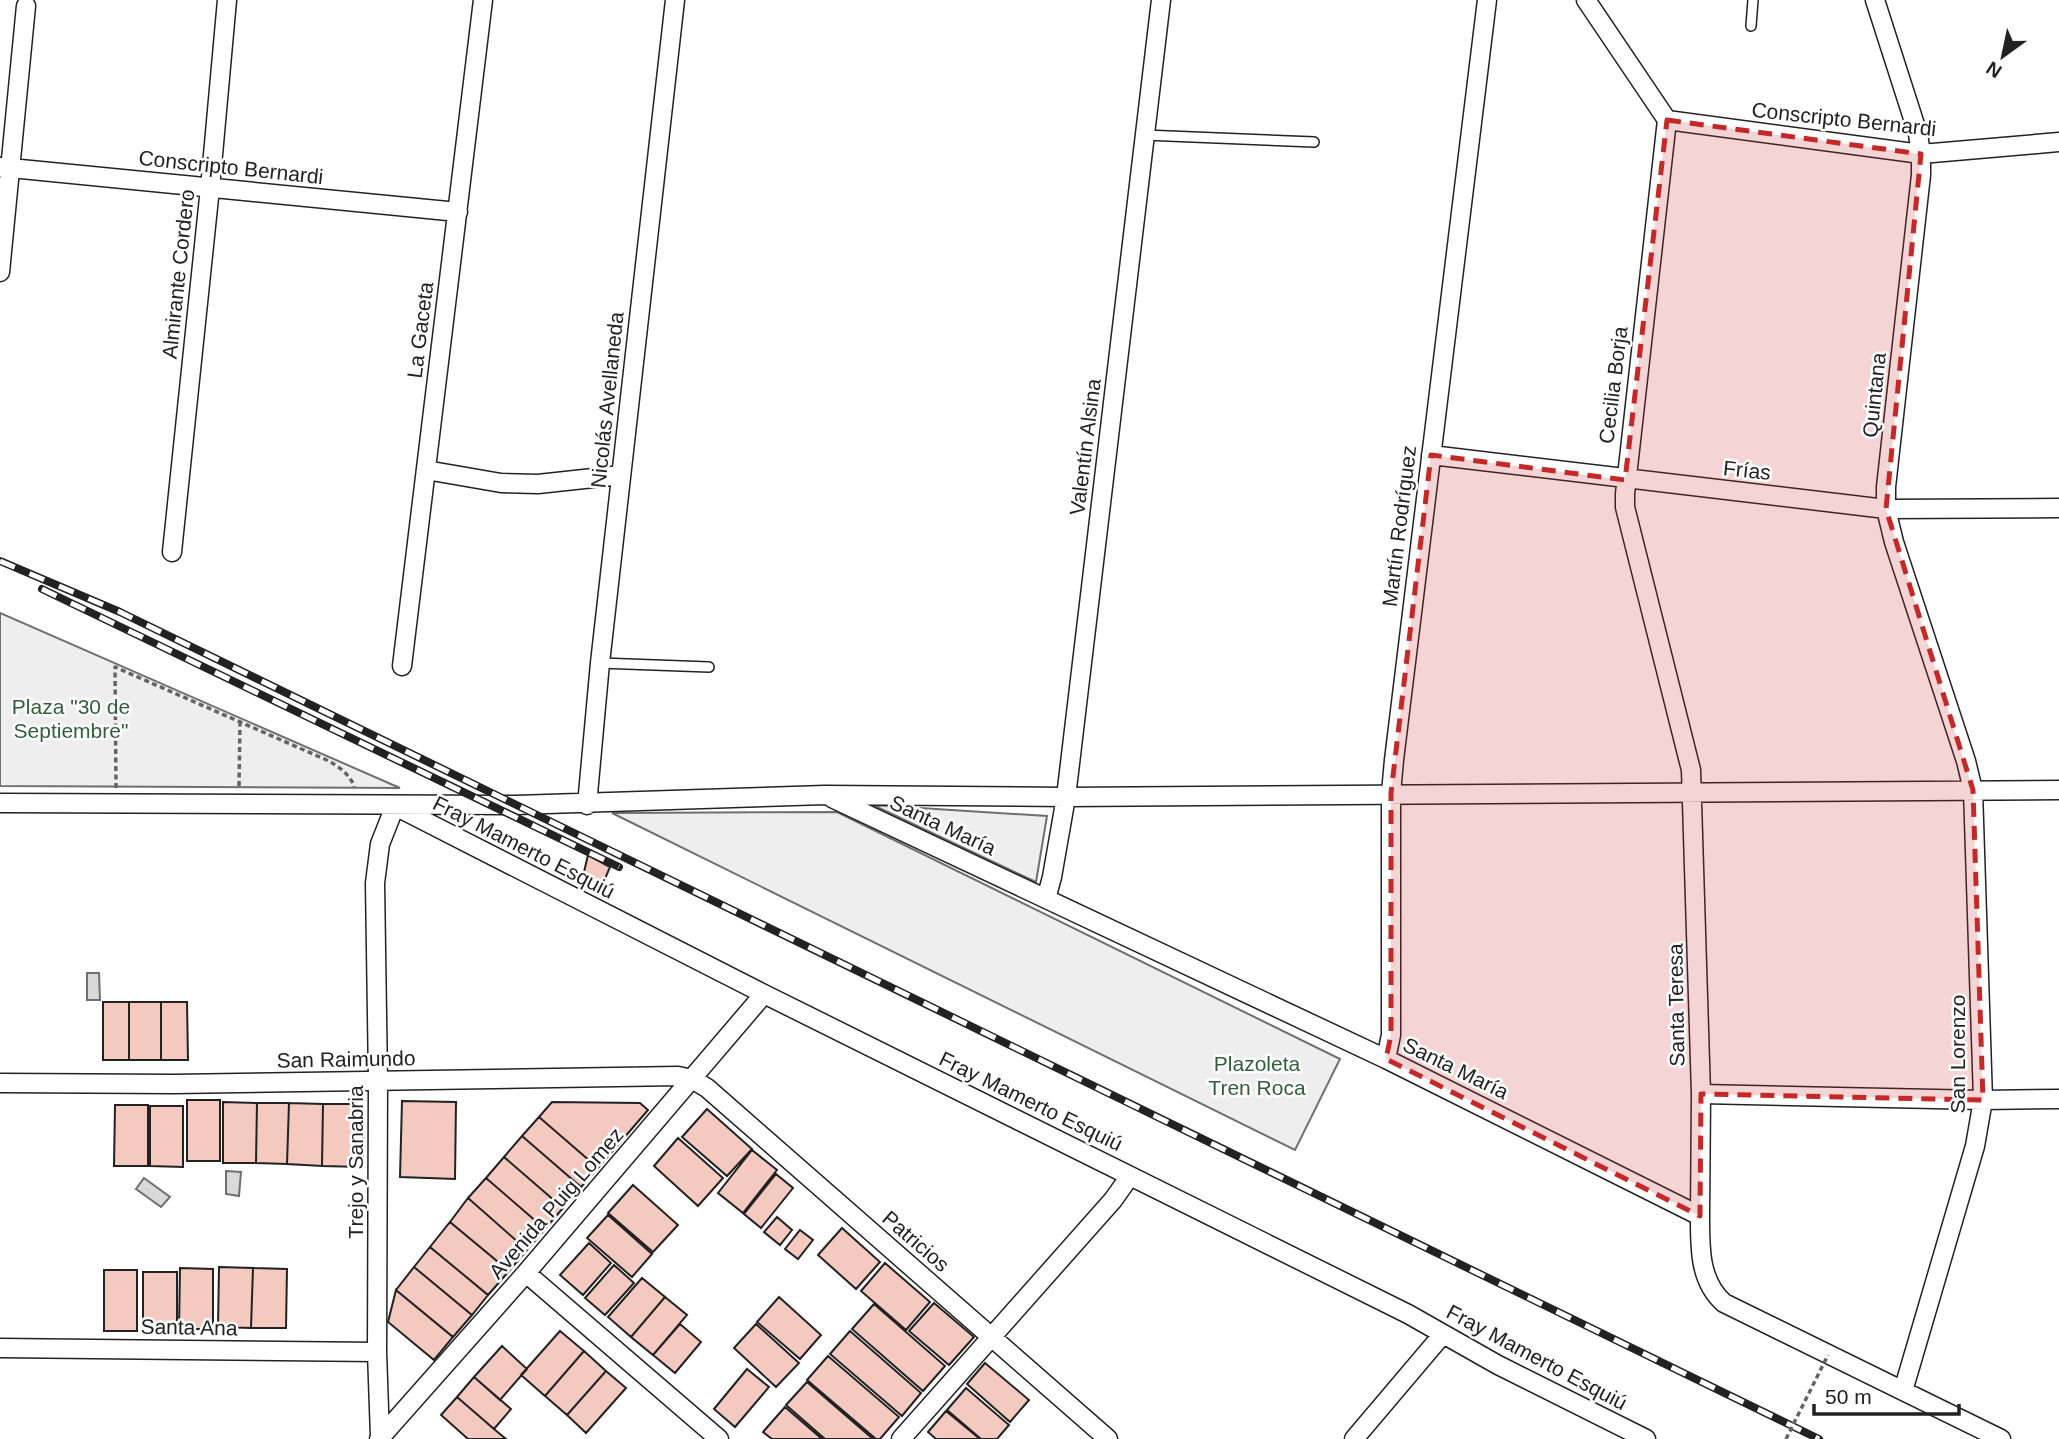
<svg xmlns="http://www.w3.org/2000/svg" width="2059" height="1439" font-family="Arial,sans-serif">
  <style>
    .green { fill: #eee; stroke: #6f6f6f; stroke-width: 2 }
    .water { fill: #d9d9d9; stroke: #6f6f6f; stroke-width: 2 }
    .building { fill: #f3c9c0; stroke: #222; stroke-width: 2 }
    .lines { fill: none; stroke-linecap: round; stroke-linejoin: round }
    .service-casing { stroke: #222; stroke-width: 12 }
    .minor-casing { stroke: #222; stroke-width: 21 }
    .path { stroke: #646464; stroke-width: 3.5; stroke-dasharray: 5 3.5; stroke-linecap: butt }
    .service { stroke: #fff; stroke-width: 9 }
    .minor { stroke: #fff; stroke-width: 18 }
    .rail-casing { stroke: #222; stroke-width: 8 }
    .rail { stroke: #fff; stroke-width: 5; stroke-dasharray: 16; stroke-linecap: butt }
    .path-bridge { stroke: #646464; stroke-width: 3.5; stroke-dasharray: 5 3.5; stroke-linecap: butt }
    .marked { fill: #c62828; fill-opacity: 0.2; stroke: #c62828; stroke-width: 5; stroke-dasharray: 14 9; stroke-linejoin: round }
    .labels { text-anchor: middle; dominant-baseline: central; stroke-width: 5; stroke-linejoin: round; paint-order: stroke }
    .street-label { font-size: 21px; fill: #222; stroke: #fff }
    .park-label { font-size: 21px; fill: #2f5e38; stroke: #fff }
  </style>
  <rect width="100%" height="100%" fill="#fff"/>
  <path class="green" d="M 0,613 L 400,788 L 0,786 Z
    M 873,805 L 1047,816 L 1036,882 Z
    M 837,812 L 1340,1059 L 1295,1150 L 612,813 Z"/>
  <path class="water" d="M 87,973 L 99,973 L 100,1000 L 87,1000 Z
    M 226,1171 L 241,1172 L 239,1196 L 226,1194 Z
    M 144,1178 L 170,1197 L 161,1207 L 136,1189 Z"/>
  <path class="building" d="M 588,855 L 610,867 L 602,886 L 583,876 Z
    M 103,1002 L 129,1002 L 129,1060 L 103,1060 Z
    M 129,1002 L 161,1002 L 161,1060 L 129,1060 Z
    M 161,1002 L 187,1002 L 188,1060 L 161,1060 Z
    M 187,1100 L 220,1100 L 220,1161 L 187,1161 Z
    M 402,1101 L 456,1102 L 455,1179 L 400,1177 Z
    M 223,1102 L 257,1103 L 256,1163 L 223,1163 Z
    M 552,1102 L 640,1103 L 648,1110 L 598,1168 L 539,1117 Z
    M 257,1103 L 289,1103 L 287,1164 L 256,1163 Z
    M 289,1103 L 323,1104 L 322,1166 L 287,1164 Z
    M 323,1104 L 363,1104 L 363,1167 L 322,1166 Z
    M 115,1105 L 148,1105 L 148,1166 L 114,1166 Z
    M 150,1106 L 183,1106 L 183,1167 L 150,1166 Z
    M 707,1109 L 752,1149 L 727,1176 L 682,1137 Z
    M 539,1117 L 598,1168 L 581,1187 L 522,1136 Z
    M 522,1136 L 581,1187 L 563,1208 L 504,1157 Z
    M 678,1138 L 723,1178 L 698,1206 L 654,1166 Z
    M 752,1150 L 777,1170 L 743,1213 L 718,1193 Z
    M 504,1157 L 563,1208 L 545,1229 L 486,1178 Z
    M 776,1174 L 793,1188 L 761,1228 L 744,1214 Z
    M 486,1178 L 545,1229 L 527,1250 L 468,1198 Z
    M 633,1185 L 678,1225 L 653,1252 L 608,1213 Z
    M 468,1198 L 527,1250 L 509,1271 L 450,1222 Z
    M 608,1215 L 652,1254 L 632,1277 L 587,1238 Z
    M 777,1217 L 792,1230 L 780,1245 L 764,1232 Z
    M 450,1222 L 509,1271 L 488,1295 L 430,1247 Z
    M 842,1228 L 880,1262 L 856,1289 L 818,1255 Z
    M 800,1230 L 813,1240 L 798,1259 L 785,1249 Z
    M 589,1243 L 611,1263 L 583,1295 L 560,1275 Z
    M 430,1247 L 488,1295 L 472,1315 L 414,1267 Z
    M 885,1263 L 930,1302 L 906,1330 L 861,1291 Z
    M 614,1265 L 634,1283 L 605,1315 L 585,1298 Z
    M 219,1267 L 253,1268 L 251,1328 L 218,1327 Z
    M 414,1267 L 472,1315 L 453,1337 L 396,1290 Z
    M 180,1268 L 213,1269 L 213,1329 L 179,1329 Z
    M 253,1268 L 287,1269 L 286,1328 L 251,1328 Z
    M 104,1270 L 137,1270 L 137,1331 L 104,1331 Z
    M 143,1272 L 177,1272 L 177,1333 L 143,1332 Z
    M 642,1278 L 665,1297 L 631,1337 L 608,1317 Z
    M 396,1290 L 453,1337 L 434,1360 L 388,1322 Z
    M 665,1297 L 687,1315 L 653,1355 L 631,1337 Z
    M 779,1297 L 821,1335 L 800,1359 L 757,1322 Z
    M 934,1303 L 974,1337 L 949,1365 L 909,1331 Z
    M 874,1304 L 945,1366 L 923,1391 L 852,1329 Z
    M 680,1324 L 701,1342 L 675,1373 L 653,1355 Z
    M 756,1324 L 799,1363 L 776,1387 L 734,1348 Z
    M 560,1331 L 584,1351 L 545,1396 L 521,1375 Z
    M 850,1331 L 921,1393 L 902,1416 L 830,1354 Z
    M 502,1346 L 527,1369 L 500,1400 L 474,1377 Z
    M 584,1351 L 606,1371 L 567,1415 L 545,1396 Z
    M 828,1356 L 899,1417 L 880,1439 L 876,1439 L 807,1380 Z
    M 985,1363 L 1029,1400 L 1010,1422 L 967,1384 Z
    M 747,1369 L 769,1387 L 735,1427 L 714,1409 Z
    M 606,1371 L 626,1388 L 586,1433 L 567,1415 Z
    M 474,1377 L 511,1409 L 494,1429 L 457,1397 Z
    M 807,1382 L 873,1439 L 825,1439 L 786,1405 Z
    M 966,1388 L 1009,1425 L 997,1439 L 981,1439 L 947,1410 Z
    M 457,1397 L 494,1429 L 506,1439 L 468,1439 L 441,1415 Z
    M 785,1407 L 822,1439 L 772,1439 L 763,1432 Z
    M 946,1411 L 980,1439 L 936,1439 L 928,1432 Z"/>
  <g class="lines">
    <g class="service-casing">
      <path id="service" d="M 1751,26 L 1753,0
        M 1144,135 L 1314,142
        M 600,663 L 709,667"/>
    </g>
    <g class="minor-casing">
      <path id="minor" d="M 1586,0 L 1667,120 L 1625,494 L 1625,507 L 1691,770 L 1701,1094 L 1700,1216
        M 1875,0 L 1918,134 L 1921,154 L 1921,175 L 1886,487 L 1886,509 L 1894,542 L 1966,761 L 1973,790 L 1983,1100 L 1975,1146 L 1903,1391
        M 1667,120 L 1921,154 L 2059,142
        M 0,167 L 458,212
        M 0,272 L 26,6
        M 1431,455 L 1886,509 L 2059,508
        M 426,470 L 501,483 L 538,484 L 621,475
        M 172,552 L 210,188 L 227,0
        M 402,666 L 483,0
        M 832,798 L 1386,1059 L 1700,1216 C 1700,1247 1699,1281 1724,1303 L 2001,1439
        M 0,803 L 516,805 L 825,795 L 1066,797 L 2059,790
        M 587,805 L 600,663 L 675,0
        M 1046,899 L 1052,877 L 1066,797 L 1161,0
        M 1386,1059 L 1391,1035 L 1391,793 L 1394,760 L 1487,0
        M 0,1083 L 174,1084 L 678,1076 L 692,1079 L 707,1088 L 1108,1439
        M 1701,1094 L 1983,1100 L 2059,1099
        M 526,1273 L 719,1439
        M 0,1348 L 377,1352
        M 380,1437 L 377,1352 L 378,1081 L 375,883 L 380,844 L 395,806 L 764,994 L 1408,1314 L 1498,1365 L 1646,1439
        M 379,1439 L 526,1273 L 764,994
        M 901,1439 L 1113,1200 L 1130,1176
        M 1354,1439 L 1443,1334"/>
    </g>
    <path class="path" d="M 239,786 L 240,722
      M 116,788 L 115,667 L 329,761 C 339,767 351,775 354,787"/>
    <use href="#service" class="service"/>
    <use href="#minor" class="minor"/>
    <g class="rail-casing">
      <path id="rail" d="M 0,561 L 120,612 L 1819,1439
        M 42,589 L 619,867"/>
    </g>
    <use href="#rail" class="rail"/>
    <path class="path-bridge" d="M 1786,1439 L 1828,1355"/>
  </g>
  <path class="marked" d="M 1667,120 L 1921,154 L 1886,509 L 1973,790 L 1983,1100 L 1701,1094 L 1700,1216 L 1386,1059 L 1391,1035 L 1391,793 L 1431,455 L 1625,480 Z"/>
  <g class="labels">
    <g class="street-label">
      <text transform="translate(1844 119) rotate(6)">Conscripto Bernardi</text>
      <text transform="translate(231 167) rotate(6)">Conscripto Bernardi</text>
      <text transform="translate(178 274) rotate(-84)">Almirante Cordero</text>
      <text transform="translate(420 330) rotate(-83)">La Gaceta</text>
      <text transform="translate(1613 385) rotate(-83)">Cecilia Borja</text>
      <text transform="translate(1874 395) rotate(-84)">Quintana</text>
      <text transform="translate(607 400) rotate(-84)">Nicolás Avellaneda</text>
      <text transform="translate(1085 447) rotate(-83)">Valentín Alsina</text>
      <text transform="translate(1747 470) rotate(6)">Frías</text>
      <text transform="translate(1399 526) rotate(-83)">Martín Rodríguez</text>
      <text transform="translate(943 825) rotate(25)">Santa María</text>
      <text transform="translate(524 847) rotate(27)">Fray Mamerto Esquiú</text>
      <text transform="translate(1676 1005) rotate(-91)">Santa Teresa</text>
      <text transform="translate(1957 1054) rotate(-90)">San Lorenzo</text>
      <text transform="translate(346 1059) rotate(-1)">San Raimundo</text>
      <text transform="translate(1456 1068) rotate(26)">Santa María</text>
      <text transform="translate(1031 1101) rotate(26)">Fray Mamerto Esquiú</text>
      <text transform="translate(355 1162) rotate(-90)">Trejo y Sanabria</text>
      <text transform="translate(556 1203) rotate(-49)">Avenida Puig Lomez</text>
      <text transform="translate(916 1241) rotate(41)">Patricios</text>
      <text transform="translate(189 1327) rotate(1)">Santa Ana</text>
      <text transform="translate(1537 1357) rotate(28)">Fray Mamerto Esquiú</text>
    </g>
    <g class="park-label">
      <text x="71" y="706">Plaza "30 de<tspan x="71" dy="24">Septiembre"</tspan></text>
      <text x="1257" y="1063">Plazoleta<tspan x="1257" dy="24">Tren Roca</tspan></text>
    </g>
  </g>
  <g transform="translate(2003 56) rotate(213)" stroke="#ffffff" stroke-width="5" paint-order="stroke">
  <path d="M0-5L12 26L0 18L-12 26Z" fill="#222222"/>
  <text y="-10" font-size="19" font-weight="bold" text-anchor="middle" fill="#222222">N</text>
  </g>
  <path d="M1814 1404v10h145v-10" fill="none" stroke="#222222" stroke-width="3.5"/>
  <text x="1825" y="1404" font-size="21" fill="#222222" stroke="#ffffff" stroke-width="5" paint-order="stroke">50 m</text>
</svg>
